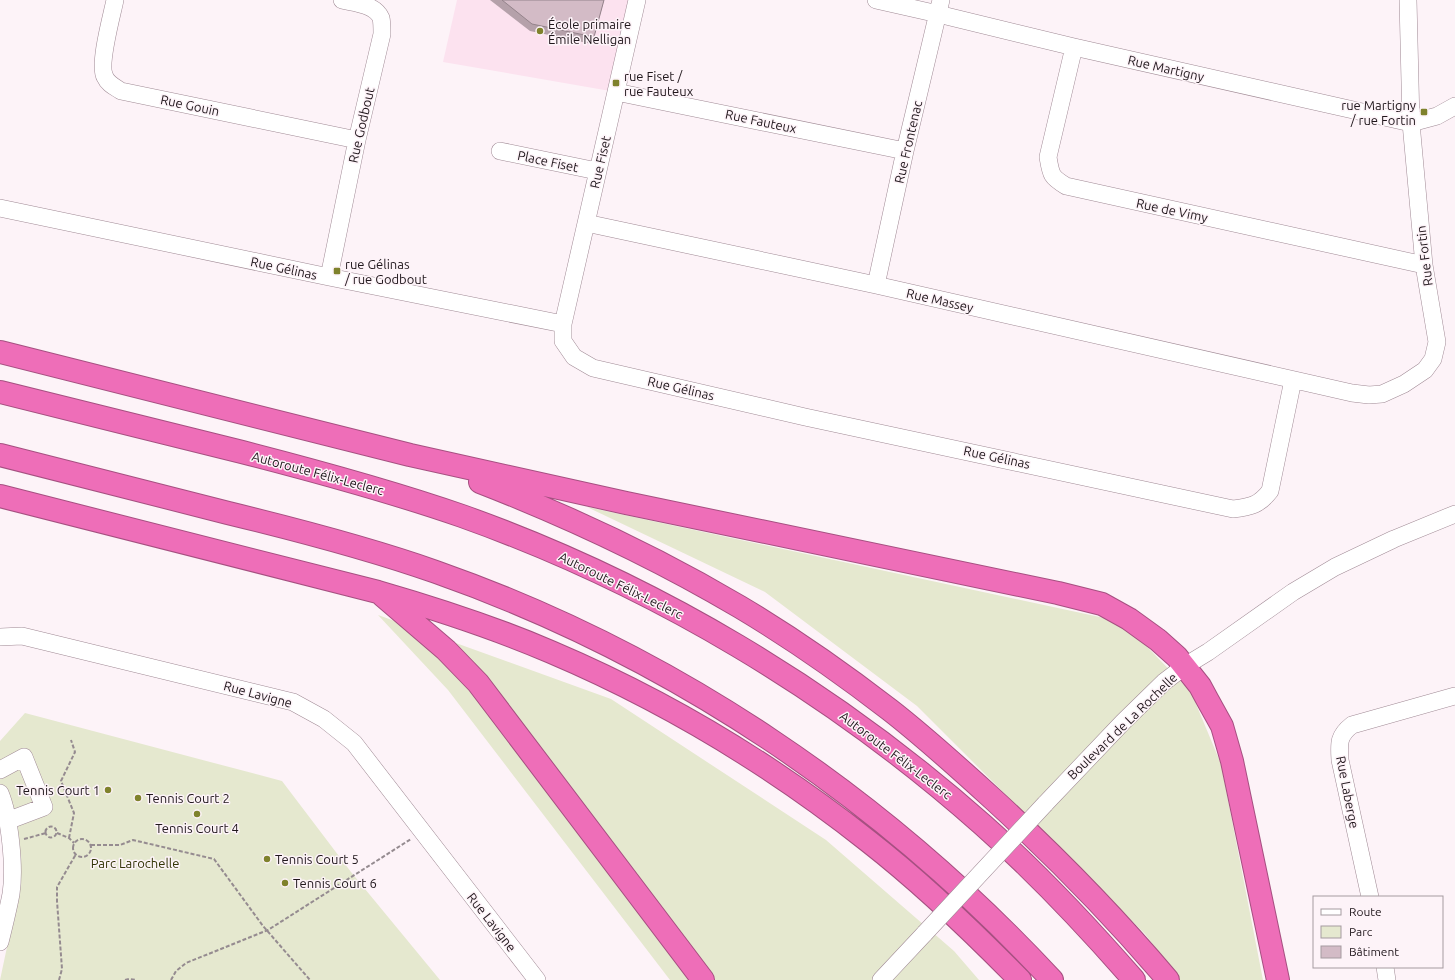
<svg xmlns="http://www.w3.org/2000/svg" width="1455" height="980" font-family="Ubuntu,sans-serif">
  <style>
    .built { fill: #fce2ef }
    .green { fill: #e5e8cf }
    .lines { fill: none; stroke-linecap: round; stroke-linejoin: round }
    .minor-casing { stroke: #a08a95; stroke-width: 18 }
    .highway-casing { stroke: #a65081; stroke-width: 24 }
    .path { stroke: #958b90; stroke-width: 2; stroke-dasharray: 4 2; stroke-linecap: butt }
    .minor { stroke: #fff; stroke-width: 17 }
    .highway { stroke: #ee6eb8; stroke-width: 22 }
    .minor-bridge-casing { stroke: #a08a95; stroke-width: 18; stroke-linecap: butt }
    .minor-bridge { stroke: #fff; stroke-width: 17 }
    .wall { fill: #b5a1aa }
    .building { fill: #d3bbc6; stroke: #94838b }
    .poi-dot { fill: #7f822c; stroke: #fdf3f8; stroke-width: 1.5 }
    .labels { text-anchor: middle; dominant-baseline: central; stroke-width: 3; stroke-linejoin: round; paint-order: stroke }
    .poi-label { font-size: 13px; fill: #20171c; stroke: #fdf3f8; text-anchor: start }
    .street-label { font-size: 13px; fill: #20171c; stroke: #fdf3f8 }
    .park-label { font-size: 13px; fill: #333407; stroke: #fdf3f8 }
  </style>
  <rect width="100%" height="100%" fill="#fdf3f8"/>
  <path class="built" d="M 457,0 L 637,0 L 616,92 L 443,62 Z"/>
  <path class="green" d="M 587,507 L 1123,622 L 1191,692 L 1221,764 L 1263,980 L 1180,980 L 1145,934 L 917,706 L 765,592 Z
    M 378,615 L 611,699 L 826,840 L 954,951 L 979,980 L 670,980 L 448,690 Z
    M 25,713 L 282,781 L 351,872 L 440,980 L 0,980 L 17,900 L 2,788 L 0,784 L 0,741 Z"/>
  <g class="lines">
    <g class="minor-casing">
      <path id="minor" d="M 115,0 C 112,15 98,65 105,77 C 108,84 115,87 121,91 L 357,140
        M 637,0 L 563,324 L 563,341 L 574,357 L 593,368 L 805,417 L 1233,509 C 1251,507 1259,505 1270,491 L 1293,380
        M 876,0 L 938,14 L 1074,47 L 1411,123 L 1437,116 L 1455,106
        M 1074,47 L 1048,157 C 1051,175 1051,177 1066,186 L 1424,265
        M 616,92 L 905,151
        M 500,151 L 597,171
        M 0,208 L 329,277 L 563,324
        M 586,223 L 876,285 L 1352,393 L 1369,395 L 1382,394 L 1404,384 L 1425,370 L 1433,359 L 1437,342 L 1424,265 L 1411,123 L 1408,0
        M 329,277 L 357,140 L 382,34 C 382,29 382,22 381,18 C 375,4 354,3 342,0
        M 876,285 L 905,151 L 941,0
        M 0,637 L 22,636 L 293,702 L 324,719 L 354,743 L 537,980
        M 0,770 L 24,757 L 44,807 L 7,821
        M 0,793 C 10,817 15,868 11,894 C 8,910 4,926 0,942
        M 1045,804 L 1123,722 L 1164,682 L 1185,666 L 1208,652 L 1293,592 L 1335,567 L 1394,539 L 1455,514
        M 1370,897 L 1340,760 C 1339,743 1338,736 1352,725 L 1455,696
        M 1385,967 L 1387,980
        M 881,980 L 925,933"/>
    </g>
    <g class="highway-casing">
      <path id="highway" d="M 0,352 L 410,455 L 626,503 L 1058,593 L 1102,604 L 1129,619 L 1158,640 L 1177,657 L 1200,686 L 1207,699 L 1222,726 L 1232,761 L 1278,980
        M 0,392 C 81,412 161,432 242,452 C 316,471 390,491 462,516 C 653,584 832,691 983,825 C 1037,873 1087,926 1134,980
        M 0,455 C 76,475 152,494 228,513 C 298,530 368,548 436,572 C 672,655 883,798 1052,980
        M 480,482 C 570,517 657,558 740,607 C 792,638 842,673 890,710 C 926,738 960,769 994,800 C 1056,857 1114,916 1168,980
        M 0,496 L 378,592 C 437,609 495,628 551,652 C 664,700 772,765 868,841 C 922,883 972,931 1020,980
        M 383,596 L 446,650 L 478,683 L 703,980"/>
    </g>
    <path class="path" d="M45.5 832a5.5 5.5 0 1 1 11 0a5.5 5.5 0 1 1-11 0Z
      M 57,833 L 69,838 L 74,843
      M 69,838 L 74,813 L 61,781 L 75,752 L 71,740
      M73 848a9 9 0 1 1 18 0a9 9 0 1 1-18 0Z
      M 24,839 L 46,833
      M 91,845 L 120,845 L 133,840 L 214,859 L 263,926 L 310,980
      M 59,980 L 62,969 L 57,901 L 57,887 L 76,854
      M 125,980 L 129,979 L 136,980
      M 171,980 L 176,971 L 186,963 L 268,930 L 411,839"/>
    <use href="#minor" class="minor"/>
    <use href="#highway" class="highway"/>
    <g class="minor-bridge-casing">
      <path id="minor-bridge" d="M 925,933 L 1045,804"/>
    </g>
    <use href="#minor-bridge" class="minor-bridge"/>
  </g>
  <path class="wall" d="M 490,0 L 604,0 L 594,37 L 592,44 L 530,31 Z"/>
  <path class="building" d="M 502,0 L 604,0 L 594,37 L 532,24 Z"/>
  <g class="poi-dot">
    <circle cx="540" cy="31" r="4"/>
    <rect x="612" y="79" width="8" height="8" rx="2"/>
    <rect x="1420" y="108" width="8" height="8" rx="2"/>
    <rect x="333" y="267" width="8" height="8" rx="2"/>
    <circle cx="108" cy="790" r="4"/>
    <circle cx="138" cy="798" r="4"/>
    <circle cx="197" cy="814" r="4"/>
    <circle cx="267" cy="859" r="4"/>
    <circle cx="285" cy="883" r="4"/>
  </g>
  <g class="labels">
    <g class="poi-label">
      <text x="548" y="24">École primaire<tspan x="548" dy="15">Émile Nelligan</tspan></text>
      <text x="624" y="76">rue Fiset /<tspan x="624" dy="15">rue Fauteux</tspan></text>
      <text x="1416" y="105" text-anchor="end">rue Martigny<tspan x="1416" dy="15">/ rue Fortin</tspan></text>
      <text x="345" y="264">rue Gélinas<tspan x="345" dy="15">/ rue Godbout</tspan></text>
      <text x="100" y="790" text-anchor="end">Tennis Court 1</text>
      <text x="146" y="798">Tennis Court 2</text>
      <text x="197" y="828" text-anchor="middle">Tennis Court 4</text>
      <text x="275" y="859">Tennis Court 5</text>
      <text x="293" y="883">Tennis Court 6</text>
    </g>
    <g class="street-label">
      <text transform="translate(1166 68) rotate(13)">Rue Martigny</text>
      <text transform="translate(190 105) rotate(12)">Rue Gouin</text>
      <text transform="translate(761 121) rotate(12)">Rue Fauteux</text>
      <text transform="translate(361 125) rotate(-77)">Rue Godbout</text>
      <text transform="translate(908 142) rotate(-77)">Rue Frontenac</text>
      <text transform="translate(548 161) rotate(12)">Place Fiset</text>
      <text transform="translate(600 162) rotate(-77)">Rue Fiset</text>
      <text transform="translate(1172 210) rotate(12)">Rue de Vimy</text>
      <text transform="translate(1424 256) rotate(-97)">Rue Fortin</text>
      <text transform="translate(284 268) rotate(12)">Rue Gélinas</text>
      <text transform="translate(940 300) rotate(13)">Rue Massey</text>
      <text transform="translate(681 388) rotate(13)">Rue Gélinas</text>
      <text transform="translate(997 457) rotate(12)">Rue Gélinas</text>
      <text transform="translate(318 473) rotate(15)">Autoroute Félix-Leclerc</text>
      <text transform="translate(621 585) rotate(26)">Autoroute Félix-Leclerc</text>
      <text transform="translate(258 694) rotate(15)">Rue Lavigne</text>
      <text transform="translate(1122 726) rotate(-44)">Boulevard de La Rochelle</text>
      <text transform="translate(896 755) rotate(37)">Autoroute Félix-Leclerc</text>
      <text transform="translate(1348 792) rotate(79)">Rue Laberge</text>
      <text transform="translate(492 922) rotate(52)">Rue Lavigne</text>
    </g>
    <g class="park-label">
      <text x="135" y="863">Parc Larochelle</text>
    </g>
  </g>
  <rect x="1313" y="896" width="130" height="72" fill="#fdf3f8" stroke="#a59ba0"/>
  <rect x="1321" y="909" width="20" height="6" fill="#ffffff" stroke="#a59ba0"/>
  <text x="1349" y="916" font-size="12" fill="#20171c">Route</text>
  <rect x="1321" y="926" width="20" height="12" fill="#e5e8cf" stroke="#a59ba0"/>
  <text x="1349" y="936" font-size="12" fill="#20171c">Parc</text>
  <rect x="1321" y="946" width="20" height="12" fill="#d3bbc6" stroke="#a59ba0"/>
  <text x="1349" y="956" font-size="12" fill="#20171c">Bâtiment</text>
</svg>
